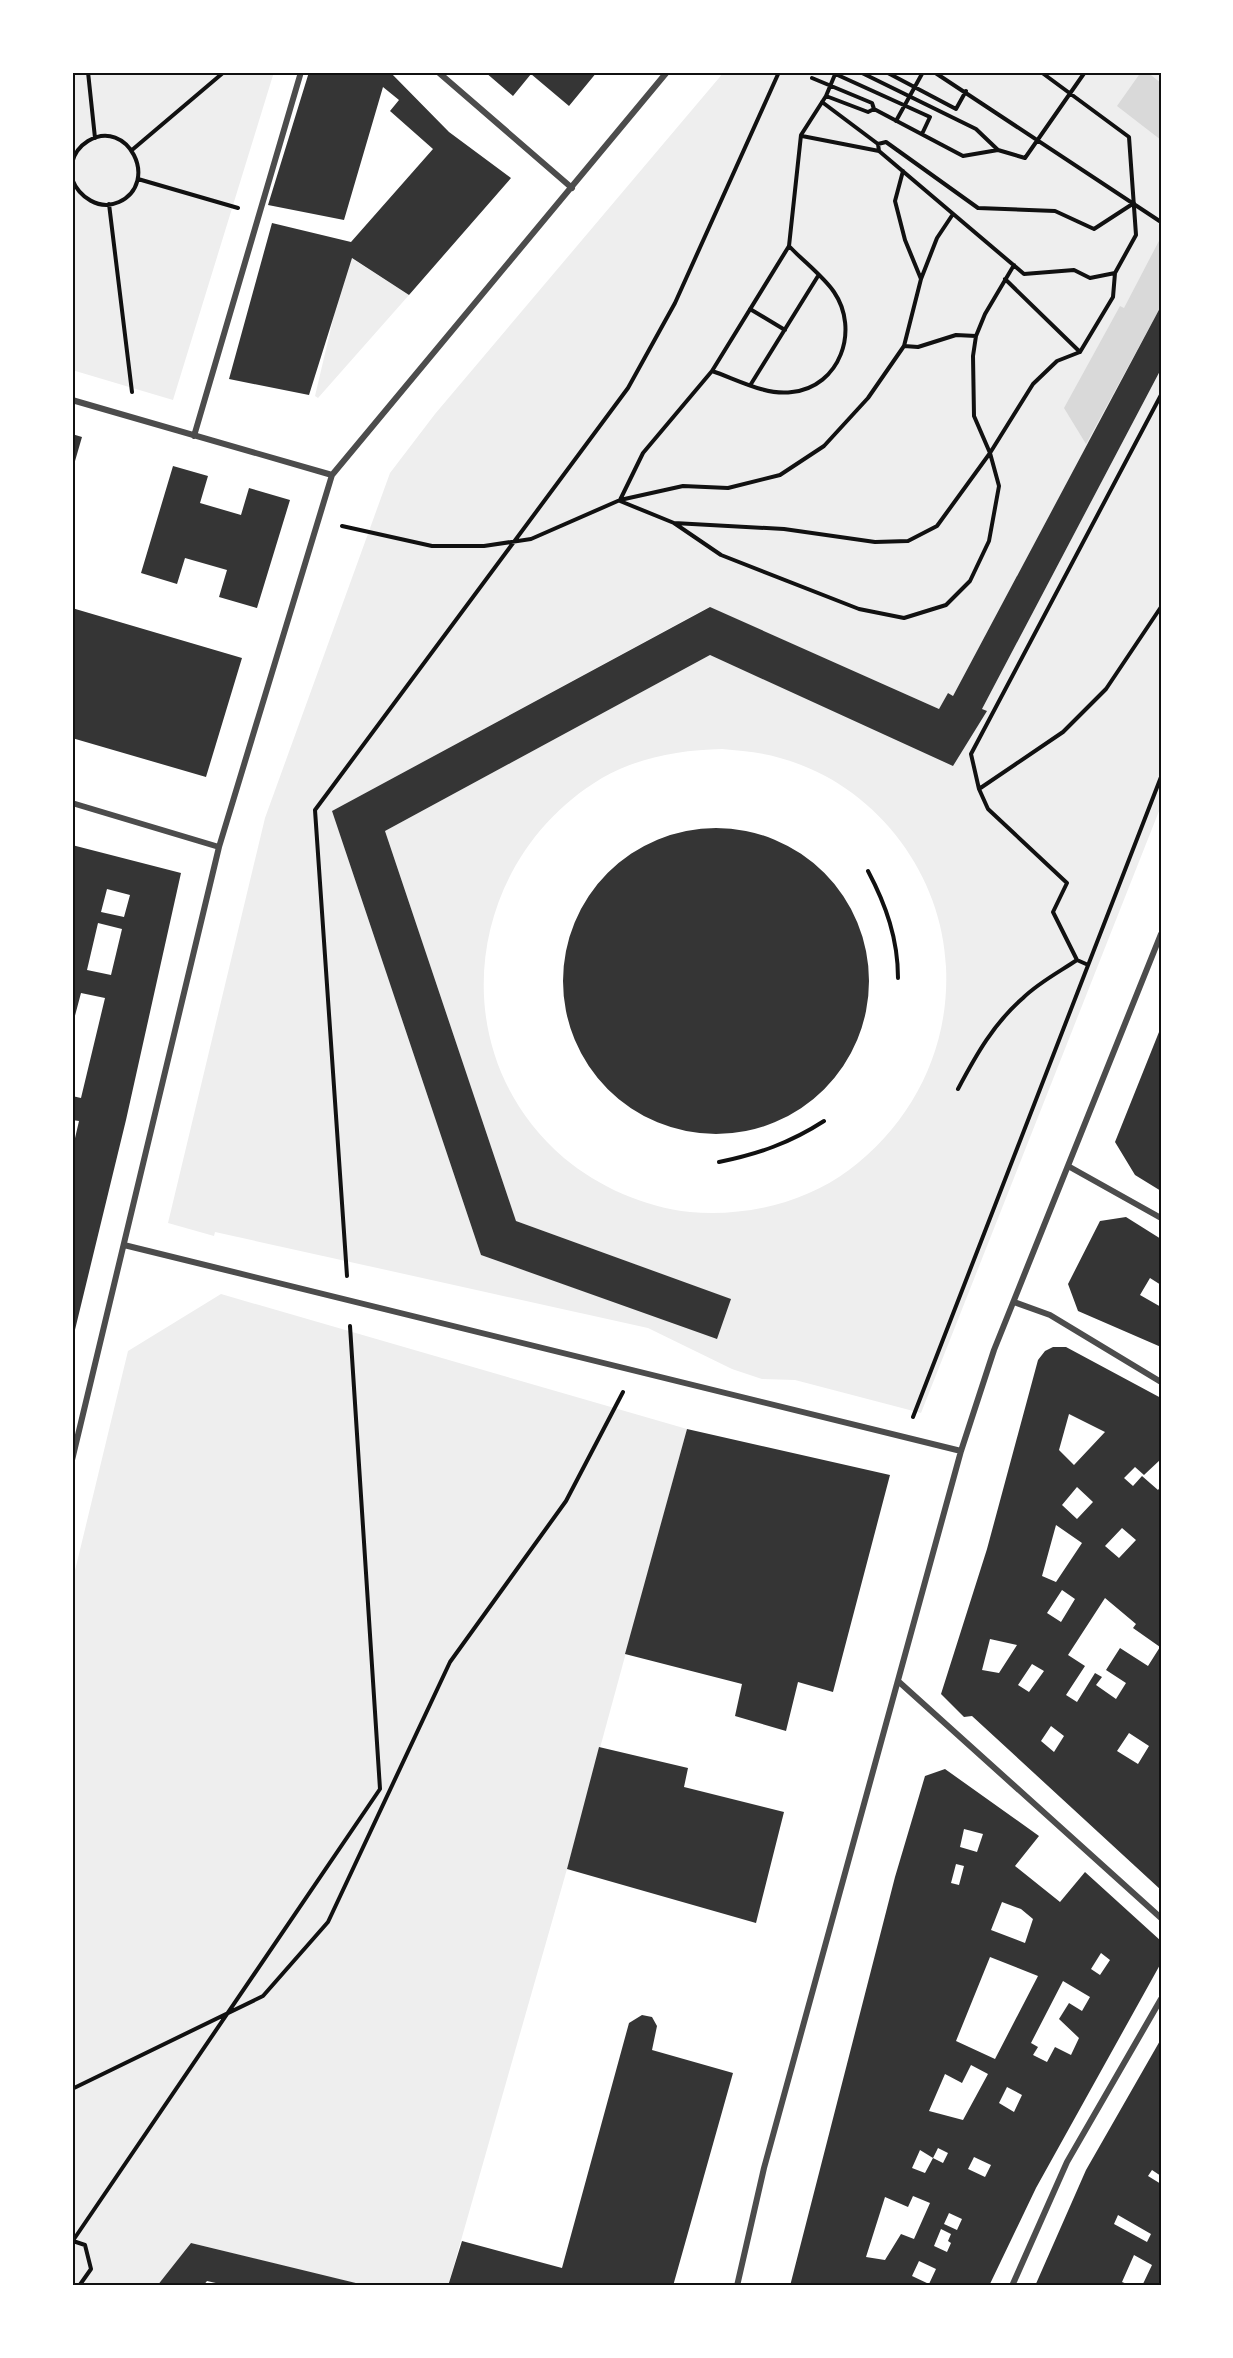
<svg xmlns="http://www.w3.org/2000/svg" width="1233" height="2358" font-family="Ubuntu,sans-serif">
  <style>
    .green { fill: #eee; fill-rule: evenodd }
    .water { fill: #d9d9d9 }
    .building { fill: #353535; fill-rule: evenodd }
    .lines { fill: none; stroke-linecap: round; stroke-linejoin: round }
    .path { stroke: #111; stroke-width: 4 }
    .minor { stroke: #4c4c4c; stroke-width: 6 }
    .neatline { fill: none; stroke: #111; stroke-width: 2 }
  </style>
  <rect width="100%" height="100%" fill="#fff"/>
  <path class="green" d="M 72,72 L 274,72 L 173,400 L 72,370 Z
    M 724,72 L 1161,72 L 1161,306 L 953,696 L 948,693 L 939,709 L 709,607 L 332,811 L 481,1255 L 717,1338 L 730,1299 L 516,1221 L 385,831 L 710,655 L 953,765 L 986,712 L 982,709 L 1161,369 L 1161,806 L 921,1413 L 795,1380 L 762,1379 L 732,1369 L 648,1328 L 215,1232 L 214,1236 L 168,1223 L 265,818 L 390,473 L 435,414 ZM 722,749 C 741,751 761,752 780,758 C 873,783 942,871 946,967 C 950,1048 913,1122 849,1170 C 805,1203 745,1217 690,1212 C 644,1207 599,1187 564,1158 C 440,1052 465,860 602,778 C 639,757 680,750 722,749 Z
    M 348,256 L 409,295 L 318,398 L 315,396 Z
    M 221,1294 L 687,1429 L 567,1869 L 448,2286 L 367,2286 L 191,2243 L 157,2286 L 72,2286 L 72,1583 L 128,1351 Z"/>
  <path class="water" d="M 1141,72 L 1147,72 L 1161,83 L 1161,140 L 1117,106 Z
    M 1161,237 L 1161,306 L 1086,444 L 1064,408 L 1120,306 L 1124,308 Z"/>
  <path class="building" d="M 309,72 L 390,72 L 449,132 L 511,178 L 409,295 L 352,258 L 309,395 L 229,379 L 272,223 L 351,242 L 433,149 L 390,111 L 399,100 L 383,87 L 344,220 L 268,205 Z
    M 485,72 L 597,72 L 569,106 L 531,74 L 513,96 Z
    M 1161,306 L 1161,369 L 982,709 L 987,711 L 953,766 L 710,655 L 385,831 L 516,1221 L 731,1299 L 717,1339 L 481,1255 L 332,811 L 710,607 L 939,709 L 948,693 L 953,696 Z
    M 72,434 L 82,437 L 73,468 L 72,468 Z
    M 173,466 L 208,476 L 200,503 L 241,515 L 249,488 L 290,500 L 257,608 L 219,597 L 227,570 L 185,558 L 177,584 L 141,573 Z
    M 72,608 L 242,658 L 206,777 L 72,738 Z
    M563 981a153 153 0 1 1 306 0a153 153 0 1 1-306 0Z
    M 72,845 L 181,873 L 126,1120 L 73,1338 L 72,1151 L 79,1121 L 72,1120 L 72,1096 L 81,1098 L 105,998 L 81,993 L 72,1027 ZM 107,889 L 130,895 L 124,917 L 101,912 ZM 98,923 L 122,929 L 111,975 L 87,970 Z
    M 1161,1027 L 1161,1191 L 1135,1175 L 1115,1142 Z
    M 1126,1217 L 1161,1239 L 1161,1285 L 1150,1278 L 1140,1295 L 1161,1307 L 1161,1347 L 1078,1311 L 1068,1284 L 1100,1221 Z
    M 1053,1347 L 1066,1347 L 1161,1398 L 1161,1459 L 1144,1475 L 1135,1467 L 1124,1478 L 1133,1486 L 1142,1476 L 1158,1490 L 1161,1486 L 1161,1890 L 972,1716 L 964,1717 L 941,1694 L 987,1549 L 1038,1360 L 1045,1351 ZM 1069,1414 L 1105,1432 L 1074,1465 L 1059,1450 ZM 1077,1487 L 1093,1502 L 1077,1519 L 1062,1505 ZM 1056,1525 L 1082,1543 L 1056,1582 L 1042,1576 ZM 1122,1528 L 1136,1540 L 1119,1558 L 1105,1546 ZM 1062,1590 L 1075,1599 L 1061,1622 L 1047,1613 ZM 1105,1598 L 1136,1624 L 1133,1628 L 1160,1647 L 1148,1666 L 1120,1648 L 1106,1670 L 1126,1683 L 1116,1699 L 1096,1685 L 1102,1677 L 1095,1673 L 1077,1702 L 1066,1695 L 1085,1666 L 1068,1655 ZM 990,1639 L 1017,1645 L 999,1673 L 982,1670 ZM 1032,1664 L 1044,1671 L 1029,1692 L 1018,1685 ZM 1051,1726 L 1064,1736 L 1054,1752 L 1041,1741 ZM 1129,1733 L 1149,1746 L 1138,1764 L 1117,1751 Z
    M 687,1429 L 890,1475 L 833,1692 L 798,1682 L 786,1731 L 735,1716 L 742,1684 L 625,1654 Z
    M 599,1747 L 688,1768 L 684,1787 L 784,1812 L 756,1923 L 567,1869 Z
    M 945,1769 L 1039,1836 L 1015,1866 L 1060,1902 L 1085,1872 L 1161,1941 L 1161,1963 L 1036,2188 L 989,2286 L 790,2286 L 895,1877 L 925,1776 ZM 964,1829 L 983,1834 L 977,1852 L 960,1847 ZM 956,1864 L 964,1866 L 959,1885 L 951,1883 ZM 1002,1902 L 1021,1909 L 1033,1919 L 1025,1943 L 991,1930 ZM 1101,1953 L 1110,1960 L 1100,1975 L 1091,1969 ZM 990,1957 L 1038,1976 L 995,2059 L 956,2041 ZM 1063,1981 L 1090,1997 L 1082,2011 L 1069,2003 L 1059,2019 L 1079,2038 L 1071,2055 L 1055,2047 L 1047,2062 L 1033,2055 L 1038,2047 L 1031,2043 ZM 971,2065 L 988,2074 L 963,2120 L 929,2111 L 945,2074 L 962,2083 ZM 1007,2087 L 1022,2095 L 1014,2112 L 999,2103 ZM 938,2148 L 948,2153 L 943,2163 L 933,2158 ZM 920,2150 L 933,2158 L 925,2173 L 912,2168 ZM 974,2157 L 991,2165 L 985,2177 L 968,2169 ZM 913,2196 L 930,2203 L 914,2239 L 901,2234 L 885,2260 L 866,2257 L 885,2197 L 908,2207 ZM 949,2213 L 962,2219 L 957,2230 L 944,2224 ZM 941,2229 L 951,2234 L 948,2241 L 951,2243 L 947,2252 L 934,2246 ZM 919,2261 L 936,2269 L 929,2284 L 912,2276 Z
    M 642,2015 L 652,2017 L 657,2026 L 652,2050 L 733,2073 L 673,2286 L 448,2286 L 462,2241 L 562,2268 L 629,2023 Z
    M 1161,2039 L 1161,2176 L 1152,2170 L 1148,2176 L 1161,2184 L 1161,2286 L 1142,2286 L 1152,2265 L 1134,2255 L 1122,2282 L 1132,2286 L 1035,2286 L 1086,2170 ZM 1118,2215 L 1151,2234 L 1147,2242 L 1114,2224 Z
    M 191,2243 L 364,2285 L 364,2286 L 229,2286 L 207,2281 L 203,2286 L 157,2286 Z"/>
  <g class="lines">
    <path class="path" d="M 88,72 L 95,138
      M 831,72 L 930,117 L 922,134
      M 860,72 L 976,129 L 998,150
      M 886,72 L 956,109 L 966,91
      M 934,72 L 1161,222
      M 812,78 L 872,103 L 874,109 L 868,112 L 826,96
      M 822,102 L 878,144
      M 874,109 L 963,156 L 998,150 L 1025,158 L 1085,72
      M 896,121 L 923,72
      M 802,136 L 879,151 L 1024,274 L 1074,270 L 1090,278 L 1115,273
      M 132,150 L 224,72
      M 879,151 L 878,144 L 886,142 L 978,208 L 1055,211 L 1094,229 L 1134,203
      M 72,163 C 74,154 80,146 88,141 C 127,117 161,182 119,202 C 99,211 79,197 72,179
      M 903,171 L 895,201 L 905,240 L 921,279
      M 138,179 L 238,208
      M 109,204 L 132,392
      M 1005,279 L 1080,352
      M 750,309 L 785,330
      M 904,346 L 918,347 L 956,335 L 976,336
      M 712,371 C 736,379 766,396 792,392 C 840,387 860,330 834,292 C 823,276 803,261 789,246
      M 751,384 L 818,276
      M 620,500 L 643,453 L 712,371 L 789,246 L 801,135 L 826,96 L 836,72
      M 620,501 L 674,523 L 721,555 L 859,609 L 904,618 L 946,605 L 970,581 L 989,541 L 999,486 L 990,453 L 974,416 L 973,356 L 976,336 L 985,314 L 1014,265
      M 674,523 L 784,529 L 875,542 L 908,541 L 937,526 L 990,453 L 1033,384 L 1057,361 L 1080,352 L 1113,297 L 1115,273 L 1136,235 L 1129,137 L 1041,72
      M 342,526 L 432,546 L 484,546 L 531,539 L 620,500 L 683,486 L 728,488 L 780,475 L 824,446 L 868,398 L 904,346 L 921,279 L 937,238 L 953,214
      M 979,789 L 1063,732 L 1106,689 L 1161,607
      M 868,871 C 886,905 898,939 898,978
      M 1086,964 L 1077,960 L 1053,912 L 1067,883 L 988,809 L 979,789 L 971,754 L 1161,395
      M 958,1089 C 976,1055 994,1023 1023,998 C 1038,983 1059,972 1077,960
      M 719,1162 C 758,1154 790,1143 824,1121
      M 347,1276 L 315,810 L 628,388 L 675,303 L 779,72
      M 913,1417 L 1161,777
      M 72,2089 L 263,1996 L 328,1922 L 450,1662 L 566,1501 L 623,1392
      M 73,2241 L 85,2245 L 91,2269 L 79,2286
      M 72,2242 L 380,1789 L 350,1326"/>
    <path class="minor" d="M 438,72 L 572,188
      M 72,400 L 332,475
      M 194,436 L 301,72
      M 72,803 L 219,847
      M 1068,1166 L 1161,1218
      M 124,1245 L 961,1451
      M 1014,1302 L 1050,1315 L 1161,1382
      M 72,1460 L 219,847 L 332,475 L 667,72
      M 898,1681 L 1161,1918
      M 737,2286 L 764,2168 L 961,1451 L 994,1350 L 1161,934
      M 1012,2286 L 1067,2162 L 1161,1999"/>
  </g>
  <rect width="1233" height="2358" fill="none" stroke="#ffffff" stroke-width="147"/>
  <rect x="74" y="74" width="1086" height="2210" class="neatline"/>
</svg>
